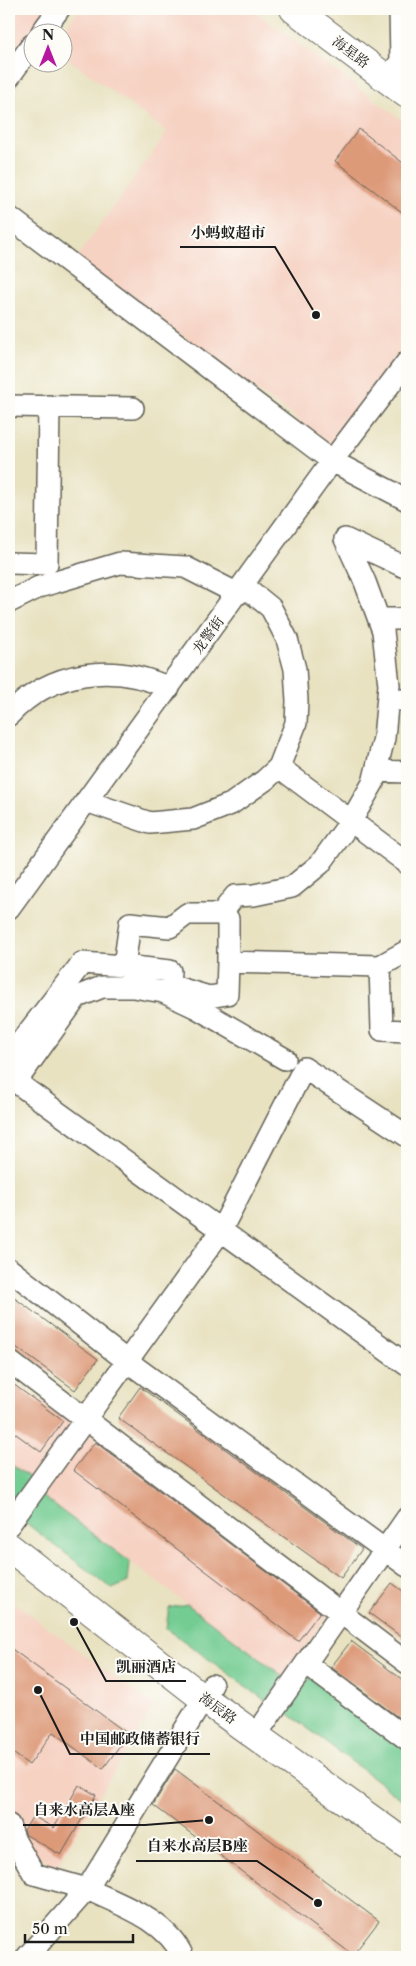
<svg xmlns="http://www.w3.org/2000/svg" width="416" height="1966" font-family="'Libre Caslon Text','Noto Serif SC',serif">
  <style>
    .built { fill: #f6d2c3 }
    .green { fill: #73cc92; stroke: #487457 }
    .building { fill: #dd9a79 }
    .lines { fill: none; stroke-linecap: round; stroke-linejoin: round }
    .minor-casing { stroke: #636156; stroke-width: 24 }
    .major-casing { stroke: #636156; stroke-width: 30 }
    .minor { stroke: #fff; stroke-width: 21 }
    .major { stroke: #fff; stroke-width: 28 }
    .labels { text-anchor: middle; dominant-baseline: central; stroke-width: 4; stroke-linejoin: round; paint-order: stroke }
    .street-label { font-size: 14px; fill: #1c1c1c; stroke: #fdfcf7 }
    .leader { fill: none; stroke: #1c1c1c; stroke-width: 2 }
    .callout-dot { fill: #1c1c1c; stroke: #fdfcf7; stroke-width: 2 }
    .callout-label { font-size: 15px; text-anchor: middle; font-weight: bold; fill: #1c1c1c; stroke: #fdfcf7; stroke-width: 4; stroke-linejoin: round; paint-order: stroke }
  </style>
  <rect width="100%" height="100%" fill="#fdfcf7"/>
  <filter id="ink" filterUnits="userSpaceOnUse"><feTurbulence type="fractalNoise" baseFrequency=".02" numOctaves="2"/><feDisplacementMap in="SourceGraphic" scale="10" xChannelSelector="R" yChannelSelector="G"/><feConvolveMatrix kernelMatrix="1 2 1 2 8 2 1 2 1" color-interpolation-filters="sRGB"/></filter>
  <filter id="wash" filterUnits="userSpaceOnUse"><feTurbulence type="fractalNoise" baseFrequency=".0096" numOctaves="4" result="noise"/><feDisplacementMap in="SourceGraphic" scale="20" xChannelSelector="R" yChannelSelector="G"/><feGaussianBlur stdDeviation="1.12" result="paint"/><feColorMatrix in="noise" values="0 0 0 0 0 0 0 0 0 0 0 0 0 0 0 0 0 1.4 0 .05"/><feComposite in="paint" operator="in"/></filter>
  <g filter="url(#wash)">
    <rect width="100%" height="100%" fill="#e8e2c1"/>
    <path class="built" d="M 9,9 L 48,9 L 18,49 L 9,42 Z
      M 79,9 L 251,9 L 407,124 L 407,340 L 332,444 L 76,259 L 167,132 L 63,55 L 62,32 Z
      M 9,1378 L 72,1424 L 33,1480 L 9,1463 Z
      M 88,1433 L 328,1614 L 284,1677 L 42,1496 Z
      M 9,1599 L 154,1706 L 56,1867 L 20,1843 L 12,1800 L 9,1794 Z"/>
    <path class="green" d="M 9,1463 L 33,1480 L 9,1511 Z
      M 42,1496 L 130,1562 L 128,1582 L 112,1589 L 22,1520 Z
      M 187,1604 L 284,1677 L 266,1701 L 166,1628 L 169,1608 Z
      M 311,1676 L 407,1747 L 407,1803 L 286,1712 Z"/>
    <g id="blocks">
      <path class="building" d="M 359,129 L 407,166 L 407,216 L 335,161 Z
        M 9,1294 L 98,1359 L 75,1390 L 9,1342 Z
        M 9,1381 L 63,1421 L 41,1452 L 9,1429 Z
        M 140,1387 L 362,1549 L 341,1578 L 118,1418 Z
        M 95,1442 L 320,1612 L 298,1641 L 73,1470 Z
        M 392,1583 L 407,1594 L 407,1641 L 369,1613 Z
        M 351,1641 L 407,1683 L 407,1724 L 331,1667 Z
        M 9,1647 L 128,1734 L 103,1769 L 53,1732 L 29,1765 L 9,1750 Z
        M 175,1769 L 379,1921 L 353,1955 L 153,1805 Z
        M 79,1785 L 96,1795 L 61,1855 L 26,1835 L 24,1830 L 33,1816 L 54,1828 Z"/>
    </g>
  </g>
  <g filter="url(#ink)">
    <use href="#blocks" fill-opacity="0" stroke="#636156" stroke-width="1"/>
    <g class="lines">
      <g class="minor-casing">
        <path id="minor" d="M 42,32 L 59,9
          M 9,77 L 32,45
          M 387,80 L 401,61 L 400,9
          M 9,217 L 332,461 L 407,500
          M 9,406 L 133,408
          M 9,563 L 47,564 L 49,406
          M 9,602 L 39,587 L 120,563 L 185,567 L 238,594
          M 379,619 L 407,619
          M 388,700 L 407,700
          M 9,715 C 51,670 114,662 169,688
          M 279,767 L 407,863
          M 376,771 L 407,772
          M 86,801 L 150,823 L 193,819 L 231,804 L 265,780 L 279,767 L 296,723 L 297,701 L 295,669 L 287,639 L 271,608 L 244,586
          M 9,908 L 332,461 L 407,362
          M 221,914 L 235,896 L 254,895 L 292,887 L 320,864 L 351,821 L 373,783 L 384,738 L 389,685 L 383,631 L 365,582 L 345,539 L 407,568
          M 124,966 L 170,971 L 169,985 L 209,997 L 227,994 L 228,962
          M 380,966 L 382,1030 L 407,1031
          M 9,1057 L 82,963 L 124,966 L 130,923 L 170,927 L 187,914 L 221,914 L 228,919 L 228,962 L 380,966 L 407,951
          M 9,1077 L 407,1365
          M 16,1082 L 77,997 L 102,987 L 133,987 L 163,992 L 197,1008 L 285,1059
          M 9,1269 L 127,1361 L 407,1566
          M 9,1361 L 407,1663
          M 9,1525 L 220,1232 L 304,1068 L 407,1136
          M 306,1664 L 407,1739
          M 256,1735 L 407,1518
          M 9,1825 L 15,1841 L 34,1874 L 87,1889 L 27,1957
          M 183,1957 C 167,1920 121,1905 87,1889 L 212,1685"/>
      </g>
      <g class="major-casing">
        <path id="major" d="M 294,9 L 407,94
          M 9,1547 L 203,1698 L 407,1845"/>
      </g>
      <use href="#minor" class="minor"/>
      <use href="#major" class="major"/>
    </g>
  </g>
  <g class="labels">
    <g class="street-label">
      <text transform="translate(351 52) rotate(37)">海星路</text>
      <text transform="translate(208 635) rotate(-54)">龙警街</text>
      <text transform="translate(218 1708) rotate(36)">海辰路</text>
    </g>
  </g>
  <path class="leader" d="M316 315L275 247H180M74 1622L106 1681H186M38 1690L70 1754H210M209 1820L145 1825H23M318 1903L257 1861H136"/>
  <g class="callout-dot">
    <circle cx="316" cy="315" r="5"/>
    <circle cx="74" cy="1622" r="5"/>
    <circle cx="38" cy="1690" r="5"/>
    <circle cx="209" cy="1820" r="5"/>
    <circle cx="318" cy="1903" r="5"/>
  </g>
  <g class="callout-label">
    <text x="228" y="238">小蚂蚁超市</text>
    <text x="146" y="1672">凯丽酒店</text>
    <text x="140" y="1744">中国邮政储蓄银行</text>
    <text x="84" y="1815">自来水高层A座</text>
    <text x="197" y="1851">自来水高层B座</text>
  </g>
  <rect width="416" height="1966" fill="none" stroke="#fdfcf7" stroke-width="30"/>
  <g transform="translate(48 48)"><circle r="24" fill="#fdfcf7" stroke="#a3a29f"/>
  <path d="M0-4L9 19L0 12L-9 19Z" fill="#b5179e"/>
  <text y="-8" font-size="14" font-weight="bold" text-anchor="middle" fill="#1c1c1c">N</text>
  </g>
  <path d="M25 1934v8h108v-8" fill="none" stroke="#1c1c1c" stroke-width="2.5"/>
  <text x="32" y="1934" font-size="15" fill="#1c1c1c" stroke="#fdfcf7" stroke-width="4" paint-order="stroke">50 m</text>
</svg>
